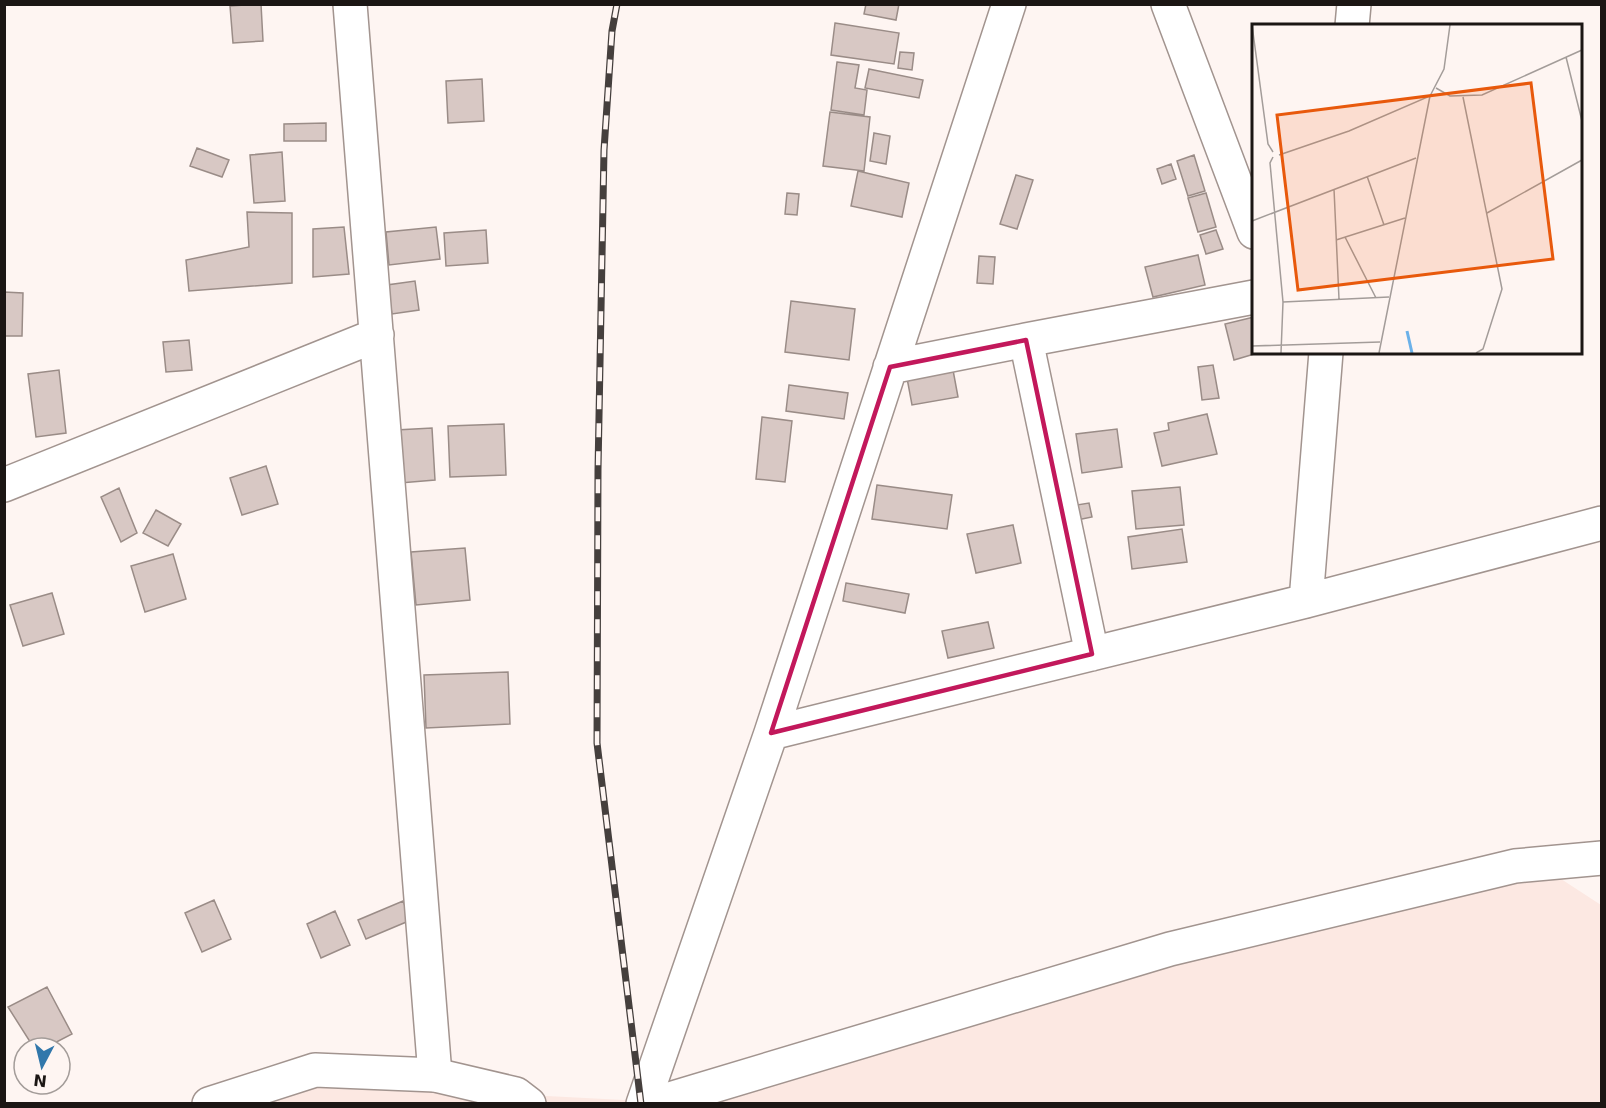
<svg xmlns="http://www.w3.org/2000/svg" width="1606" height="1108" font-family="'DejaVu Sans',sans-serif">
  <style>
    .built { fill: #fce8e2 }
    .building { fill: #d8c8c4; stroke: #9a8c87; stroke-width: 1.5 }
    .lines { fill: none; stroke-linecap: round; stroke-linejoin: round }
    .minor-casing { stroke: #a2948f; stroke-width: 36 }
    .major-casing { stroke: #a2948f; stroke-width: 36 }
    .minor { stroke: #fff; stroke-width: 33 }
    .major { stroke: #fff; stroke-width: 33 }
    .rail-casing { stroke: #453f3d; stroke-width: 7 }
    .rail { stroke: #fef5f2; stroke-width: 4.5; stroke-dasharray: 14; stroke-linecap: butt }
    .marked { fill: none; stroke: #c2185b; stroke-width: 4.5; stroke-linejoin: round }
    .inset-river { fill: none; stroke: #6bb1e9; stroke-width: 3 }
    .inset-road { fill: none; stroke: #a39c99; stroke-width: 1.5 }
    .view { fill: #e8590c; fill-opacity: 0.15; stroke: #e8590c; stroke-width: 3 }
    .inset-edge { fill: none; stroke: #1b1614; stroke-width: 3 }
  </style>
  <rect width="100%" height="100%" fill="#fef5f2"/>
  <path class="built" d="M 1558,877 L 1601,905 L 1601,1103 L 254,1104 L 316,1084 L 624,1100 L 1130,949 Z"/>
  <path class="building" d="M 261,4 L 263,41 L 233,43 L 230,6 Z
    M 866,4 L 899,4 L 896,20 L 864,14 Z
    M 835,23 L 899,33 L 894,64 L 831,55 Z
    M 900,52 L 914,53 L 912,70 L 898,68 Z
    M 837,62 L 859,65 L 855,88 L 867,90 L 864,115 L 831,110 Z
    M 869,69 L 923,80 L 919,98 L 865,88 Z
    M 482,79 L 484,121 L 448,123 L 446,81 Z
    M 830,112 L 870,117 L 864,171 L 823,166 Z
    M 326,123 L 326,141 L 284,141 L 284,124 Z
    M 874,133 L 890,136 L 886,164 L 870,161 Z
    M 197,148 L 229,160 L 222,177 L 190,166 Z
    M 282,152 L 285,201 L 254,203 L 250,155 Z
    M 1194,155 L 1205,191 L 1188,196 L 1177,161 Z
    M 1171,164 L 1176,179 L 1162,184 L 1157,169 Z
    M 858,171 L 909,183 L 902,217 L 851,206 Z
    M 1016,175 L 1033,180 L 1017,229 L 1000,224 Z
    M 787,193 L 799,194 L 797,215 L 785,214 Z
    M 1206,193 L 1216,227 L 1198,232 L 1188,198 Z
    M 247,212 L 292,213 L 292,283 L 189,291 L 186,260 L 249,247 Z
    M 344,227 L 349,274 L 313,277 L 313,229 Z
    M 436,227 L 440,259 L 389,265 L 386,232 Z
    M 486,230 L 488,263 L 446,266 L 444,233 Z
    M 1216,230 L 1223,249 L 1206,254 L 1200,235 Z
    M 1198,255 L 1205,285 L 1153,297 L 1145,267 Z
    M 979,256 L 995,257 L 993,284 L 977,283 Z
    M 415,281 L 419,310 L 392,314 L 387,285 Z
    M 4,292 L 23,293 L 22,336 L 4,336 Z
    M 791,301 L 855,309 L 849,360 L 785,352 Z
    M 1254,317 L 1254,352 L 1261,352 L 1234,360 L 1225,324 Z
    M 189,340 L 192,370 L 166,372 L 163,342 Z
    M 1213,365 L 1219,398 L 1202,400 L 1198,367 Z
    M 59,370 L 66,433 L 36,437 L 28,374 Z
    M 953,370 L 958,397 L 912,405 L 907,378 Z
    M 789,385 L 848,393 L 844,419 L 786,411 Z
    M 1207,414 L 1217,454 L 1162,466 L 1154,433 L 1169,430 L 1168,423 Z
    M 762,417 L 792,421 L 785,482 L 756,479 Z
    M 504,424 L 506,475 L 450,477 L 448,426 Z
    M 432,428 L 435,480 L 400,483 L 396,430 Z
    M 1117,429 L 1122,467 L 1082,473 L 1076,434 Z
    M 266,466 L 278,504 L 242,515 L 230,478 Z
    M 877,485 L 952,495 L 947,529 L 872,519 Z
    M 1180,487 L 1184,525 L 1136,529 L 1132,491 Z
    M 119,488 L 137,533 L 121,542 L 101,497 Z
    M 1089,503 L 1092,517 L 1067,522 L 1064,507 Z
    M 156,510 L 181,524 L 168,546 L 143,533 Z
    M 1013,525 L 1021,563 L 976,573 L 967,534 Z
    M 1182,529 L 1187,562 L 1132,569 L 1128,537 Z
    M 465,548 L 470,600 L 416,605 L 411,552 Z
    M 173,554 L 186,599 L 145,612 L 131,566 Z
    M 846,583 L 909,594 L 905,613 L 843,601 Z
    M 52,593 L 64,634 L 23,646 L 10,605 Z
    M 988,622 L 994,648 L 948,658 L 942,631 Z
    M 508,672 L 510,724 L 426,728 L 424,675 Z
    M 214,900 L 231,939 L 202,952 L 185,913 Z
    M 403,901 L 411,920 L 366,939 L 358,920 Z
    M 335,911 L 350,945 L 321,958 L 307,924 Z
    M 47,987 L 72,1034 L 45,1048 L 34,1048 L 8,1007 Z"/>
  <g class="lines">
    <g class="minor-casing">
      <path id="minor" d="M 350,4 L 435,1075
        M 1168,4 L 1254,232
        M 1352,26 L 1354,4
        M 1026,340 L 1092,654
        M 890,367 L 1026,340 L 1254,297
        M 4,485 L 377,335
        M 1306,601 L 1326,352
        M 771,733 L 1306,601 L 1602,523
        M 643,1104 L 771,733 L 1009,4"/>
    </g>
    <g class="major-casing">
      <path id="major" d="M 209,1104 L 315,1070 L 435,1075 L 516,1094 L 529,1104
        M 653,1104 L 1170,949 L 1515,866 L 1602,858"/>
    </g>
    <use href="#minor" class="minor"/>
    <use href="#major" class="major"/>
    <g class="rail-casing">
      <path id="rail" d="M 617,4 L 612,31 L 604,150 L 598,470 L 597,743 L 641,1104"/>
    </g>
    <use href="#rail" class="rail"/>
  </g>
  <path class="marked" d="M 1026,340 L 1092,654 L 771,733 L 890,367 Z"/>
  <g transform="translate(1252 24)">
    <rect width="330" height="330" fill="#fef5f2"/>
    <path class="inset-river" d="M 155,307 L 160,329"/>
    <path class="inset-road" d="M 0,1 L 16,120 L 21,128M 314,33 L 330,97M 184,64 L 198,72 L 230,71 L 330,26M 211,73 L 250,265 L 231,325 L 224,329M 27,131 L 97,107 L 178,72 L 192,45 L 198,1M 21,133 L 18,139 L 31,278 L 29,329M 115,152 L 132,201M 82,165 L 87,275M 235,189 L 330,136M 0,197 L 164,134M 93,213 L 124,274M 84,216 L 153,194M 31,278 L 137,273M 0,322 L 128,318M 127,329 L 178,72"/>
    <path class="view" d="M 279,59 L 301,235 L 46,266 L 25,91 Z"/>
    <rect width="330" height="330" class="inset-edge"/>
  </g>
  <rect width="1606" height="1108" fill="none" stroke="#1b1614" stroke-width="12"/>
  <g transform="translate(42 1066) rotate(187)"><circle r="28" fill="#fef5f2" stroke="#a39c99" stroke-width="1.5"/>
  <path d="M0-4.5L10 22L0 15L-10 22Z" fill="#3177ab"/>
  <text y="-9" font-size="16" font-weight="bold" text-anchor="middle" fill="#1b1614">N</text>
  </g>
</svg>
